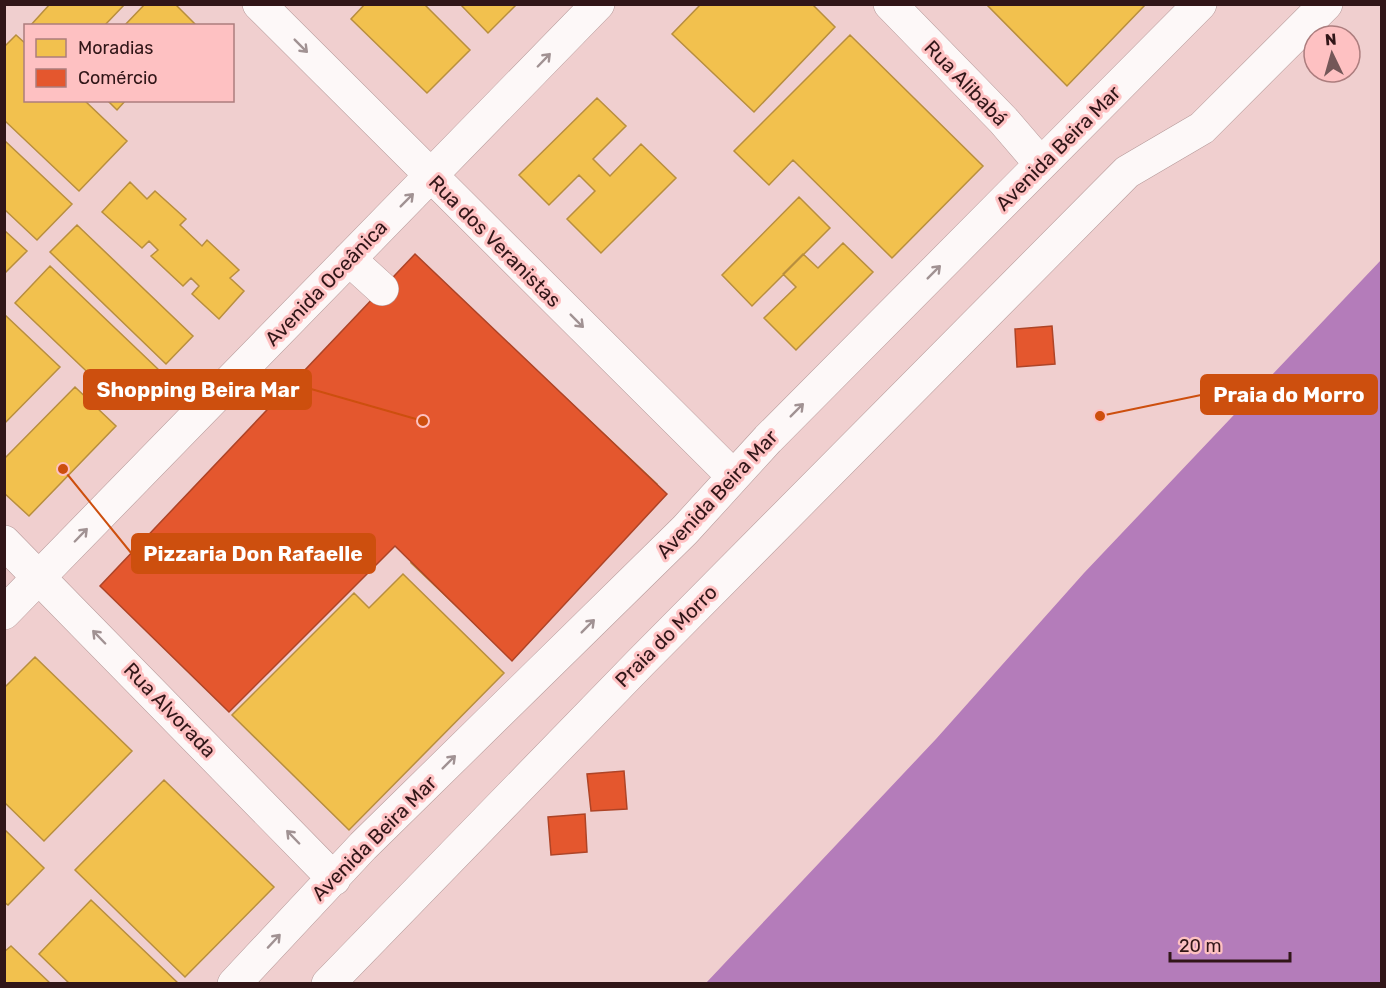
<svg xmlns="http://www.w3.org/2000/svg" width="1386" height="988" font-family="Rubik,sans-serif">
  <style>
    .water { fill: #b47cba }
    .homes { fill: #f2c14e; stroke: #b88e3e; stroke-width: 1.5 }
    .shops { fill: #e4572e; stroke: #ae4427; stroke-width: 1.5 }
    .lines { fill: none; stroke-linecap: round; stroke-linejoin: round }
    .minor-casing { stroke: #b59999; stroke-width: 34 }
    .minor { stroke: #fdf8f8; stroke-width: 33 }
    .oneway { stroke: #a19293 }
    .labels { text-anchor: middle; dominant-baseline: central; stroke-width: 6; stroke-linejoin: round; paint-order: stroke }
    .street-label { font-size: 20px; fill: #311618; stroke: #fec1c2 }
    .leader { fill: none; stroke: #cd4f0e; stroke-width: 2 }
    .callout-dot { fill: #cd4f0e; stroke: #fec1c2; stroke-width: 2 }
    .callout { fill: #cd4f0e; stroke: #cd4f0e; stroke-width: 2 }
    .callout-label { font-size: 21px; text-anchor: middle; font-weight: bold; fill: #fff }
  </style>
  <rect width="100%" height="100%" fill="#f0cfcf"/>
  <path class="water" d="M 1381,260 L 1381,983 L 706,983 L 936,739 L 1084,573 Z"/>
  <path class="homes" d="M 50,4 L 125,4 L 104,26 L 30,26 Z
    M 145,4 L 175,4 L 197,26 L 124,26 Z
    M 365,4 L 424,4 L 470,50 L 427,93 L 351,19 Z
    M 460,4 L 517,4 L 488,33 Z
    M 701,4 L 812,4 L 835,27 L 754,112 L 672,34 Z
    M 986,4 L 1146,4 L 1067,86 Z
    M 16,35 L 26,44 L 26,100 L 84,100 L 127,141 L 79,191 L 4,120 L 4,47 Z
    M 850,35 L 983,166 L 892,258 L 793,160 L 769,185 L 734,151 Z
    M 597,98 L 626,126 L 593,159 L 610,176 L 641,144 L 676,178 L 601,253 L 567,219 L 595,191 L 579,175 L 549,205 L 519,175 Z
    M 107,100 L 126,100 L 117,110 Z
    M 4,140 L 72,204 L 37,240 L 4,209 Z
    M 130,182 L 147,199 L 155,191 L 186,219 L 180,225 L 202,246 L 207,240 L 239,270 L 230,278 L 244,291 L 219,319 L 192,294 L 199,286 L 191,278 L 183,286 L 151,256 L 158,250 L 149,241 L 142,248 L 102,212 Z
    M 799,197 L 830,228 L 752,306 L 722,275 Z
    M 77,225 L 193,336 L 166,364 L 50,252 Z
    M 4,230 L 27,251 L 4,274 Z
    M 843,243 L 873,272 L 796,350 L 764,318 L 796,287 L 783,274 L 803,254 L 818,268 Z
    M 412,262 L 511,357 L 430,441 L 330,347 Z
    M 50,266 L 160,371 L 125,408 L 15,303 Z
    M 4,314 L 60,367 L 4,424 Z
    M 523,358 L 657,484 L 622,520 L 488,394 Z
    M 313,373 L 400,457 L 305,556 L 217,473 Z
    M 75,387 L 116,426 L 29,516 L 4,493 L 4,459 Z
    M 472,403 L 479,411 L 485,409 L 503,426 L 506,439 L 514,448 L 521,445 L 602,521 L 601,539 L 569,574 L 552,575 L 473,499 L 471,486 L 465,480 L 457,482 L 435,459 L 437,451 L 431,445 Z
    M 411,467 L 418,474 L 423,473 L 441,490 L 444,502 L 452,512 L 460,510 L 540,586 L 539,604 L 508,638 L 491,639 L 411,563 L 409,550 L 403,544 L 395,546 L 374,523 L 376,515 L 369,510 Z
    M 194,492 L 286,580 L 197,673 L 104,585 Z
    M 403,574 L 504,673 L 349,830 L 232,715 L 354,593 L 369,608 Z
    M 35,657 L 132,751 L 44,841 L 4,802 L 4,688 Z
    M 164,780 L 274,887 L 185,977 L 75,870 Z
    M 4,829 L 44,868 L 8,905 L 4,902 Z
    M 91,900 L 179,984 L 70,984 L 39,954 Z
    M 11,946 L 51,984 L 4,984 L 4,952 Z"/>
  <path class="shops" d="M 415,254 L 667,494 L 512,661 L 395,546 L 229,712 L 100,586 Z
    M 1052,326 L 1055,364 L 1017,367 L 1015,329 Z
    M 624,771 L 627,809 L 591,811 L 587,774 Z
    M 585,814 L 587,852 L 551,855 L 548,817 Z"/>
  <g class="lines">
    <g class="minor-casing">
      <path id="minor" d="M 259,4 L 733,476
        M 890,4 L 1003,120 L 1040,163
        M 349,259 L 382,289
        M 4,542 L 334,879
        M 4,613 L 598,4
        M 234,984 L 363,846 L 685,530 L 768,439 L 1200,4
        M 328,984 L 641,662 L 1127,172 L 1202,128 L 1326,4"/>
    </g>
    <use href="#minor" class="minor"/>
  </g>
  <defs><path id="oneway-shaft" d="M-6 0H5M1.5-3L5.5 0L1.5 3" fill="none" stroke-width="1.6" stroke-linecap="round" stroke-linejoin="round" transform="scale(1.5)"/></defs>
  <g class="oneway">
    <use href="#oneway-shaft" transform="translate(301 46) rotate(45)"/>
    <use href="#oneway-shaft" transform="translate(544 60) rotate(-46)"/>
    <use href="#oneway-shaft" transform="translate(407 200) rotate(-45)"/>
    <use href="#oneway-shaft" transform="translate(934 272) rotate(-45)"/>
    <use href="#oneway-shaft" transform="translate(577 321) rotate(45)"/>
    <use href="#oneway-shaft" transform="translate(797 410) rotate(-45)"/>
    <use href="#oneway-shaft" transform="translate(81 535) rotate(-46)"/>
    <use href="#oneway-shaft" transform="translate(588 626) rotate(-45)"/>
    <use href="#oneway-shaft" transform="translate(99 637) rotate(-134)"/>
    <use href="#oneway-shaft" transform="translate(449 762) rotate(-45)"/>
    <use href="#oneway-shaft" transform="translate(293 837) rotate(-134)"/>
    <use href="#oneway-shaft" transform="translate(274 941) rotate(-47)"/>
  </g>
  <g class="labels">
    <g class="street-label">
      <text transform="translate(966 83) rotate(46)">Rua Alibabá</text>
      <text transform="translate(1058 148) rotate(-45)">Avenida Beira Mar</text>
      <text transform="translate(495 241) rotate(45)">Rua dos Veranistas</text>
      <text transform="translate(326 283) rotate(-46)">Avenida Oceânica</text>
      <text transform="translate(717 494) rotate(-47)">Avenida Beira Mar</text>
      <text transform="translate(666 636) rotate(-45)">Praia do Morro</text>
      <text transform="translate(170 710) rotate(46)">Rua Alvorada</text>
      <text transform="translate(374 838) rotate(-45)">Avenida Beira Mar</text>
    </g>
  </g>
  <path class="leader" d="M423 421L311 389M1100 416L1201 395M63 469L132 554"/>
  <g class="callout-dot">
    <circle cx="423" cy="421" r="6"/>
    <circle cx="1100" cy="416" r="6"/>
    <circle cx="63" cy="469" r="6"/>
  </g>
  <g class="callout">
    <rect x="84" y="370" width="227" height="39" rx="6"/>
    <rect x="1201" y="375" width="176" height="39" rx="6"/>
    <rect x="132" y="534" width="243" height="39" rx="6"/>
  </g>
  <g class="callout-label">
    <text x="198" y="397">Shopping Beira Mar</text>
    <text x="1289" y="402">Praia do Morro</text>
    <text x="253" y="561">Pizzaria Don Rafaelle</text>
  </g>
  <rect width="1386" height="988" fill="none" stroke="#311618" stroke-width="12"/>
  <rect x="24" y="24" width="210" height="78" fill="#fec1c2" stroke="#ac7d7e" stroke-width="1.5"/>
  <rect x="36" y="39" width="30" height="18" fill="#f2c14e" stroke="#ac7d7e" stroke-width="1.5"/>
  <text x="78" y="54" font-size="18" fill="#311618">Moradias</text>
  <rect x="36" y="69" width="30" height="18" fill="#e4572e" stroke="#ac7d7e" stroke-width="1.5"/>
  <text x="78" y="84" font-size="18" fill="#311618">Comércio</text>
  <g transform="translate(1332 54) rotate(355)"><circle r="28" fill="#fec1c2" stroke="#ac7d7e" stroke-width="1.5"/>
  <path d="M0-4.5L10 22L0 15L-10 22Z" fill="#745758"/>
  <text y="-9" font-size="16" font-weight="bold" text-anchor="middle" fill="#311618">N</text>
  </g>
  <path d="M1170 952v9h120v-9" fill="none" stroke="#311618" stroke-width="3"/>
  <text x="1179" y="952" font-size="18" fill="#311618" stroke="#fec1c2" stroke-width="4.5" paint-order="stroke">20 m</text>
</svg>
